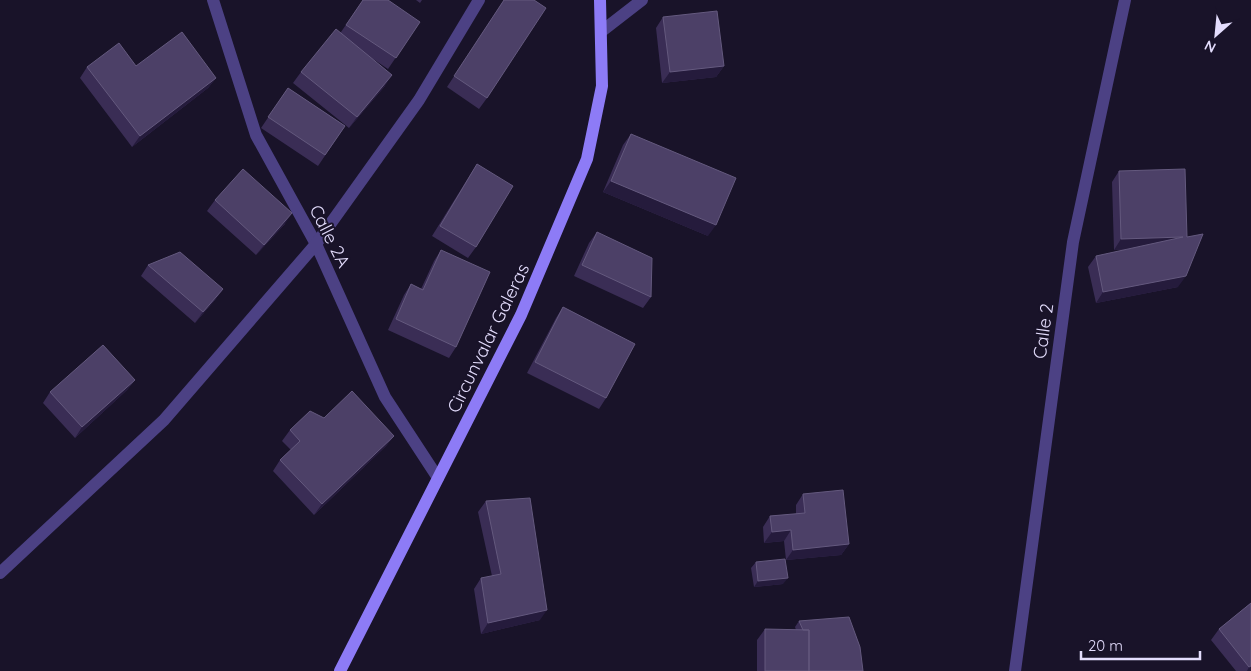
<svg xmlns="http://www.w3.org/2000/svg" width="1251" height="671" font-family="Quicksand,sans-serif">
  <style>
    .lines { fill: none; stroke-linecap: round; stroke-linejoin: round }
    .pedestrian { stroke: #4c4184; stroke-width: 12 }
    .minor { stroke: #4c4184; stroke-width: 12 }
    .secondary { stroke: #8d7bf6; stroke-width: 12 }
    .wall { fill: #3a2d55 }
    .shaded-wall { fill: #251b3c }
    .building { fill: #4c4067; stroke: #64597e }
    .labels { text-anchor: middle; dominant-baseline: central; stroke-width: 4; stroke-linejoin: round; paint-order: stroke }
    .street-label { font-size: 18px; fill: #e4ddfd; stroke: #191329 }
  </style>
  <rect width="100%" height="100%" fill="#191329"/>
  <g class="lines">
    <path class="pedestrian" d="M 213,0 L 256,135 L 316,244"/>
    <path class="minor" d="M 602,31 L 642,0
      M 316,244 L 385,397 L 438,478
      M 0,573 L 164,420 L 316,244 L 419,100 L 479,0
      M 1015,671 L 1073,242 L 1125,0"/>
    <path class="secondary" d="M 340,671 L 521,315 L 587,159 L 602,86 L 600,0"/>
  </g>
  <path class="wall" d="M 363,0 L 420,22 L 388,69 L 373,59 L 385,86 L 349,128 L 293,83 L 301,72 L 341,32 Z
    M 416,0 L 422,0 L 420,3 Z
    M 504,0 L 534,0 L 487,98 L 479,109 L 447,87 Z
    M 663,17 L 724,66 L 716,77 L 662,83 L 656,28 Z
    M 136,66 L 216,78 L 208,88 L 132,147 L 80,78 L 87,67 Z
    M 288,88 L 345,126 L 318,166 L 261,128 Z
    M 631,134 L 708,236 L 603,192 L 623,145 Z
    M 477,164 L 476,247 L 468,258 L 432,236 L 470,175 Z
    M 1119,171 L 1178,287 L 1096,303 L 1088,267 L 1096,256 L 1124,250 L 1114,250 L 1112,182 Z
    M 215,200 L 285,224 L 256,255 L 207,211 Z
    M 597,232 L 651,297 L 643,308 L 574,276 L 589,243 Z
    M 441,250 L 456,347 L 449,358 L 388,330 L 404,295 L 411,284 L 421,289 L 434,261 Z
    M 148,265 L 223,289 L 215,300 L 195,323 L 141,276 Z
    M 563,307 L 606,398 L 599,409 L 527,373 L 556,318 Z
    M 135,380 L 127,390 L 75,438 L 43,403 L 50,392 Z
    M 324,418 L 394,436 L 386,446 L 314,515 L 273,471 L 280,460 L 291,450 L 282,441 L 290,430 Z
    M 803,494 L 849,544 L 841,555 L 786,560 L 784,541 L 764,543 L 763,527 L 770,516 L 796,514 L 796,505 Z
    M 486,501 L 540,620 L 481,634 L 474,589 L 481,578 L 492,576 L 478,512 Z
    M 756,562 L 783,584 L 754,587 L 751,568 Z
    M 1251,603 L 1251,671 L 1236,671 L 1211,640 L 1219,629 Z
    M 799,621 L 863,671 L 757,671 L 757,640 L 765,629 L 796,630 L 795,627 Z"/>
  <path class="shaded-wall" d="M 724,66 L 716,77 L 662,83 L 670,72 Z
    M 392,75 L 385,86 L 349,128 L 357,117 Z
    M 216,78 L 208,88 L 132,147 L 140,136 Z
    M 611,181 L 716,225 L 708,236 L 603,192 Z
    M 292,213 L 285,224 L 256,255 L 264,245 Z
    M 1183,237 L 1176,248 L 1114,250 L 1121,239 Z
    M 1186,276 L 1178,287 L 1096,303 L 1103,292 Z
    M 223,289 L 215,300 L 195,323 L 203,312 Z
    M 135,380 L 127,390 L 75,438 L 82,427 Z
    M 394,436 L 386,446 L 314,515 L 322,504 Z
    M 791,530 L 784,541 L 764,543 L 772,532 Z
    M 849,544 L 841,555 L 786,560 L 793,550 Z
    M 788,578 L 783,584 L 754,587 L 758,581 Z
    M 547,610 L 540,620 L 481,634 L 488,623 Z
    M 1251,666 L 1251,671 L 1247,671 L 1249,667 Z"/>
  <path class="building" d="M 363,0 L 388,0 L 420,22 L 396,58 L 346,25 Z
    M 504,0 L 534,0 L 546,8 L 487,98 L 454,76 Z
    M 717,11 L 724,66 L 670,72 L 663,17 Z
    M 336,29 L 392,75 L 357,117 L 301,72 Z
    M 182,32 L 216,78 L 140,136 L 87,67 L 119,43 L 136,66 Z
    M 288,88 L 345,126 L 325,155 L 268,117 Z
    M 631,134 L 736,178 L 716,225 L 611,181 Z
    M 477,164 L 513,186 L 476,247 L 440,226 Z
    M 243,169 L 292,213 L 264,245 L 215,200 Z
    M 1185,169 L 1187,237 L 1203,234 L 1186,276 L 1103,292 L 1096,256 L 1183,237 L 1121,239 L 1119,171 Z
    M 597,232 L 652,258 L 651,297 L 582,265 Z
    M 441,250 L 490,272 L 456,347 L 396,319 L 411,284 L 423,290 Z
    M 180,252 L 223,289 L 203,312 L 148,265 Z
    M 563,307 L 635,344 L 606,398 L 535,362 Z
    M 103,345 L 135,380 L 82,427 L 50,392 Z
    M 352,391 L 394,436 L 322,504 L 280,460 L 300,441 L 290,430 L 310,411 L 324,418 Z
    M 843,490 L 849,544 L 793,550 L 791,530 L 772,532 L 770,516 L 805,513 L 803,494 Z
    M 530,498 L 547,610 L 488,623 L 481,578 L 501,574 L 486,501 Z
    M 785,559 L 788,578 L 758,581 L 756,562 Z
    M 1251,603 L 1251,666 L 1249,667 L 1219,629 Z
    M 849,617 L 860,647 L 863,671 L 809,671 L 809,630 L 803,630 L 799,621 Z
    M 765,629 L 809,630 L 809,671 L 765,671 Z"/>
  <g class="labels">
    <g class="street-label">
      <text transform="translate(330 236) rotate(63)">Calle 2A</text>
      <text transform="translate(1043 331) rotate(-82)">Calle 2</text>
      <text transform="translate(488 338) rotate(-64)">Circunvalar Galeras</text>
    </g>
  </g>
  <g transform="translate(1216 35) rotate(207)" stroke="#191329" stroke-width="4" paint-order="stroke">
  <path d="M0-4L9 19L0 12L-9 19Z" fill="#e4ddfd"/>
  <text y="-8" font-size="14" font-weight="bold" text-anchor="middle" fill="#e4ddfd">N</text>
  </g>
  <path d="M1081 651v8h119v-8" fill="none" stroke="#e4ddfd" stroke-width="2.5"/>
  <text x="1088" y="651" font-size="15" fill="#e4ddfd" stroke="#191329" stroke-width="4" paint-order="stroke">20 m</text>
</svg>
